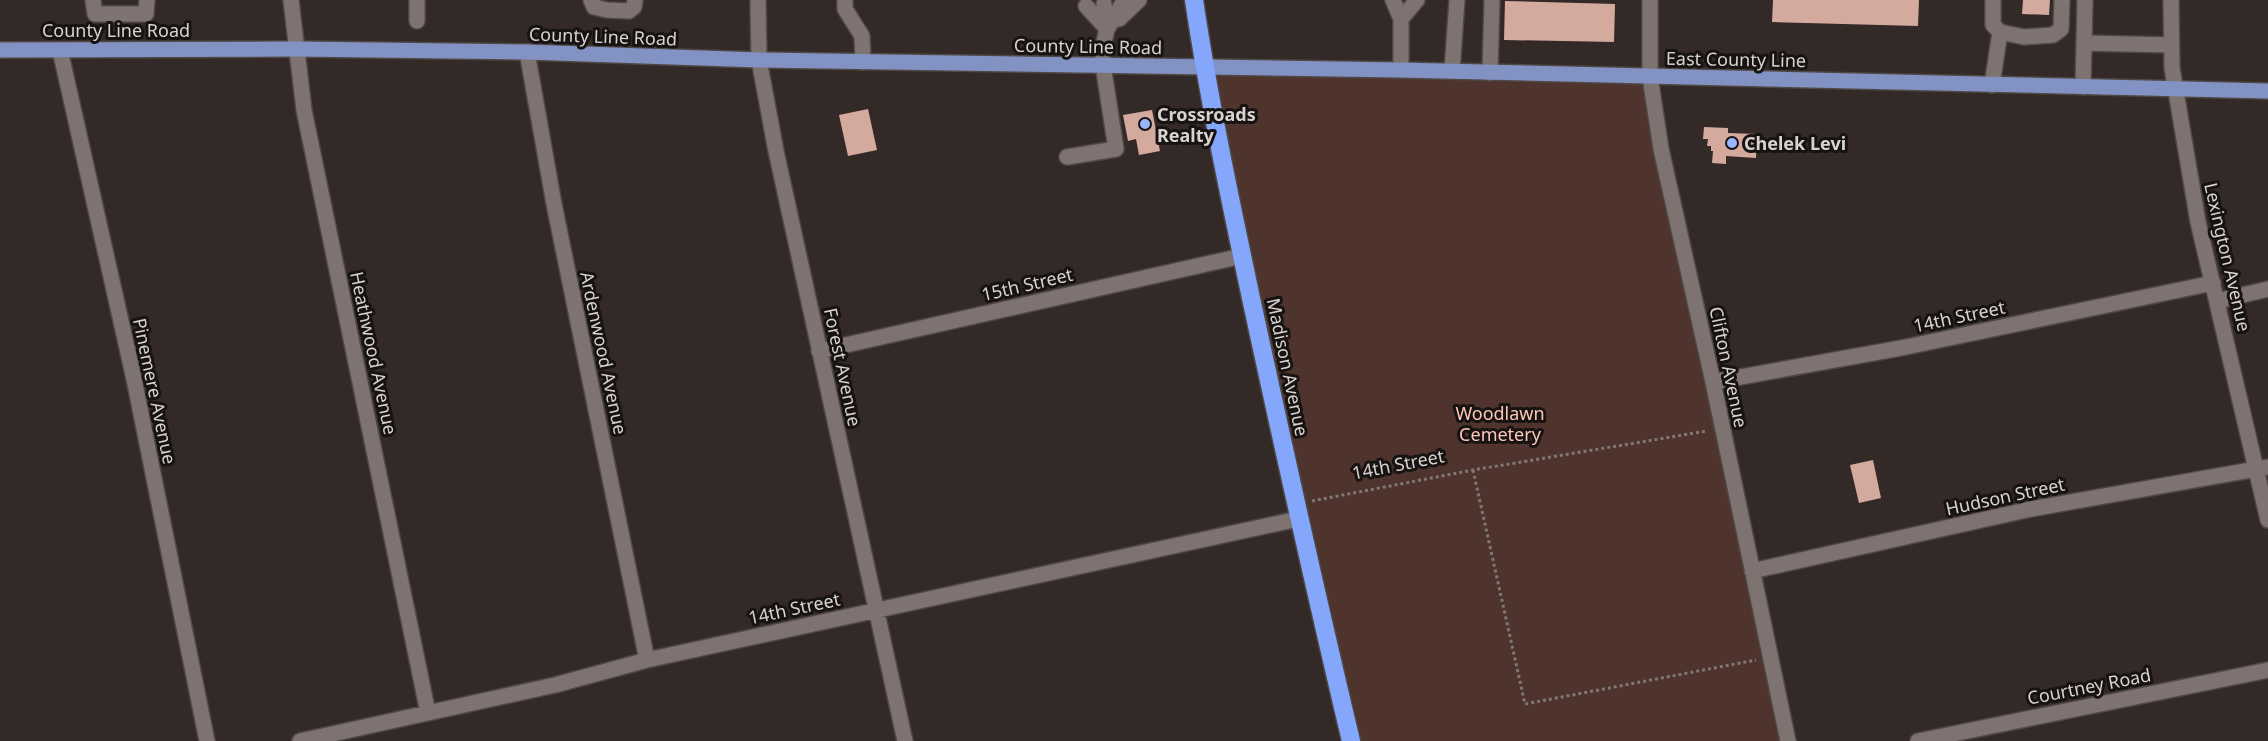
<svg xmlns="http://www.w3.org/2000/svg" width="2268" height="741" font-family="'Noto Sans',sans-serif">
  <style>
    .green { fill: #4e342d }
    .building { fill: #d5aa9e }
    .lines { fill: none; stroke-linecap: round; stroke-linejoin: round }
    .minor-casing { stroke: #4f4846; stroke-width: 18 }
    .major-casing { stroke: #4f4846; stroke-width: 18 }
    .highway-casing { stroke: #4f4846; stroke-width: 21 }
    .path { stroke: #807876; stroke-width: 3; stroke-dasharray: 3 3; stroke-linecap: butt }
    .minor { stroke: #7e7370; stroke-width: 15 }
    .major { stroke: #8292c3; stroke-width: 15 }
    .highway { stroke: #85a7fb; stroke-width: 18 }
    .poi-dot { fill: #98b5fd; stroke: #171312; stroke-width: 2 }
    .labels { text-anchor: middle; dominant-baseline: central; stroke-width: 6; stroke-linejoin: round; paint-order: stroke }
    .street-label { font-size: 18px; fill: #d8d2d0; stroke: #171312 }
    .poi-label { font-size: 18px; font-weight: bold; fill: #d8d2d0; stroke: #171312; text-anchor: start }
    .park-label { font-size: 18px; fill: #ffc7b8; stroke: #171312 }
  </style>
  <rect width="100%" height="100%" fill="#332a27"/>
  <path class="green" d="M 1204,67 L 1650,77 L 1788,741 L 1351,741 Z"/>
  <path class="building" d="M 1773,0 L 1919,0 L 1918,26 L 1772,22 Z
    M 2023,0 L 2050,0 L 2049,15 L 2022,14 Z
    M 1505,1 L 1615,4 L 1614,42 L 1504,40 Z
    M 868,109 L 877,150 L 848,156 L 839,115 Z
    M 1152,110 L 1160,151 L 1139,155 L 1136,139 L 1128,141 L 1123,115 Z
    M 1704,127 L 1728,128 L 1728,133 L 1757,134 L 1756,158 L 1726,156 L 1726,164 L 1712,163 L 1713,151 L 1711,151 L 1711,146 L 1707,146 L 1708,139 L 1703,139 Z
    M 1873,460 L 1881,498 L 1859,503 L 1850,465 Z"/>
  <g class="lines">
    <g class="minor-casing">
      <path id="minor" d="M 93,0 L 95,14 L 146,14 L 147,0
        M 291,0 L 304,110 L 428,713
        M 417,0 L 417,21
        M 591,0 L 594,7 L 607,10 L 629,11 L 634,7 L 635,0
        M 758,0 L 759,60 L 776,151 L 905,741
        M 845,0 L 845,9 L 862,36 L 863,62
        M 1393,0 L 1401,19 L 1401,70
        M 1650,0 L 1650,77 L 1661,149 L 1713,382 L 1788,741
        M 1993,0 L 1993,25 L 2000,32 L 2024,37 L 2053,35 L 2061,29 L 2062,0
        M 2171,0 L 2172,68 L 2198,222 L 2268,520
        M 1086,6 L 1107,29 L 1124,1
        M 1119,19 L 1139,0
        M 1401,19 L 1417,0
        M 2084,43 L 2171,45
        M 60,50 L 134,379 L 207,741
        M 527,52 L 554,204 L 647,660
        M 1452,71 L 1457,0
        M 1490,73 L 1492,0
        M 1992,85 L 2000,32
        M 2083,87 L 2085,0
        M 1067,157 L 1116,149 L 1103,65 L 1103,47 L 1107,29 L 1104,4
        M 2217,301 L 2268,289
        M 819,351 L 1242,256
        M 1713,382 L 1901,348 L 2213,283
        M 1752,571 L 2031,509 L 2268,467
        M 300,741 L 555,685 L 647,660 L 1298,519
        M 1918,741 L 2268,670"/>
    </g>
    <g class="major-casing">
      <path id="major" d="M 0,50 L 296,49 L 527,52 L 759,60 L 1401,70 L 2268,91"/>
    </g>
    <g class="highway-casing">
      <path id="highway" d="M 1194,0 C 1209,100 1230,199 1251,298 C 1283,446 1316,594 1351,741"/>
    </g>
    <path class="path" d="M 1473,470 L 1525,704 L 1756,660
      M 1312,501 L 1473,470 L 1707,431"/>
    <use href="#minor" class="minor"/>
    <use href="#major" class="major"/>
    <use href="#highway" class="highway"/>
  </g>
  <g class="poi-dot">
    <circle cx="1145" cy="124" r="6"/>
    <circle cx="1732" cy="143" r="6"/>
  </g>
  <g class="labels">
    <g class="street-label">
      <text x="116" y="30">County Line Road</text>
      <text transform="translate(603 36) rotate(2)">County Line Road</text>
      <text transform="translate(1088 46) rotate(1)">County Line Road</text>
      <text transform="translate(1736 59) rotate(1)">East County Line</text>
      <text transform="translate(2228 257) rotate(77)">Lexington Avenue</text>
      <text transform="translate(1027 284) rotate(-13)">15th Street</text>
      <text transform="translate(1959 316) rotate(-12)">14th Street</text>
      <text transform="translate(374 353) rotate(78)">Heathwood Avenue</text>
      <text transform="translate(604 353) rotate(78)">Ardenwood Avenue</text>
      <text transform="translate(843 367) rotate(78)">Forest Avenue</text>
      <text transform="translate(1288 367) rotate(78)">Madison Avenue</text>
      <text transform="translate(1729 367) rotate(78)">Clifton Avenue</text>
      <text transform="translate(155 391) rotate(78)">Pinemere Avenue</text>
      <text transform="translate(1398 464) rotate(-11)">14th Street</text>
      <text transform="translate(2005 496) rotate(-12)">Hudson Street</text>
      <text transform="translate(794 608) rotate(-12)">14th Street</text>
      <text transform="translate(2089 686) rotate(-11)">Courtney Road</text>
    </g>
    <g class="poi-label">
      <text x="1157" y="114">Crossroads<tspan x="1157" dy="21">Realty</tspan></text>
      <text x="1744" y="143">Chelek Levi</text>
    </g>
    <g class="park-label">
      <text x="1500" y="413">Woodlawn<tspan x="1500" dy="21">Cemetery</tspan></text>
    </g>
  </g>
</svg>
